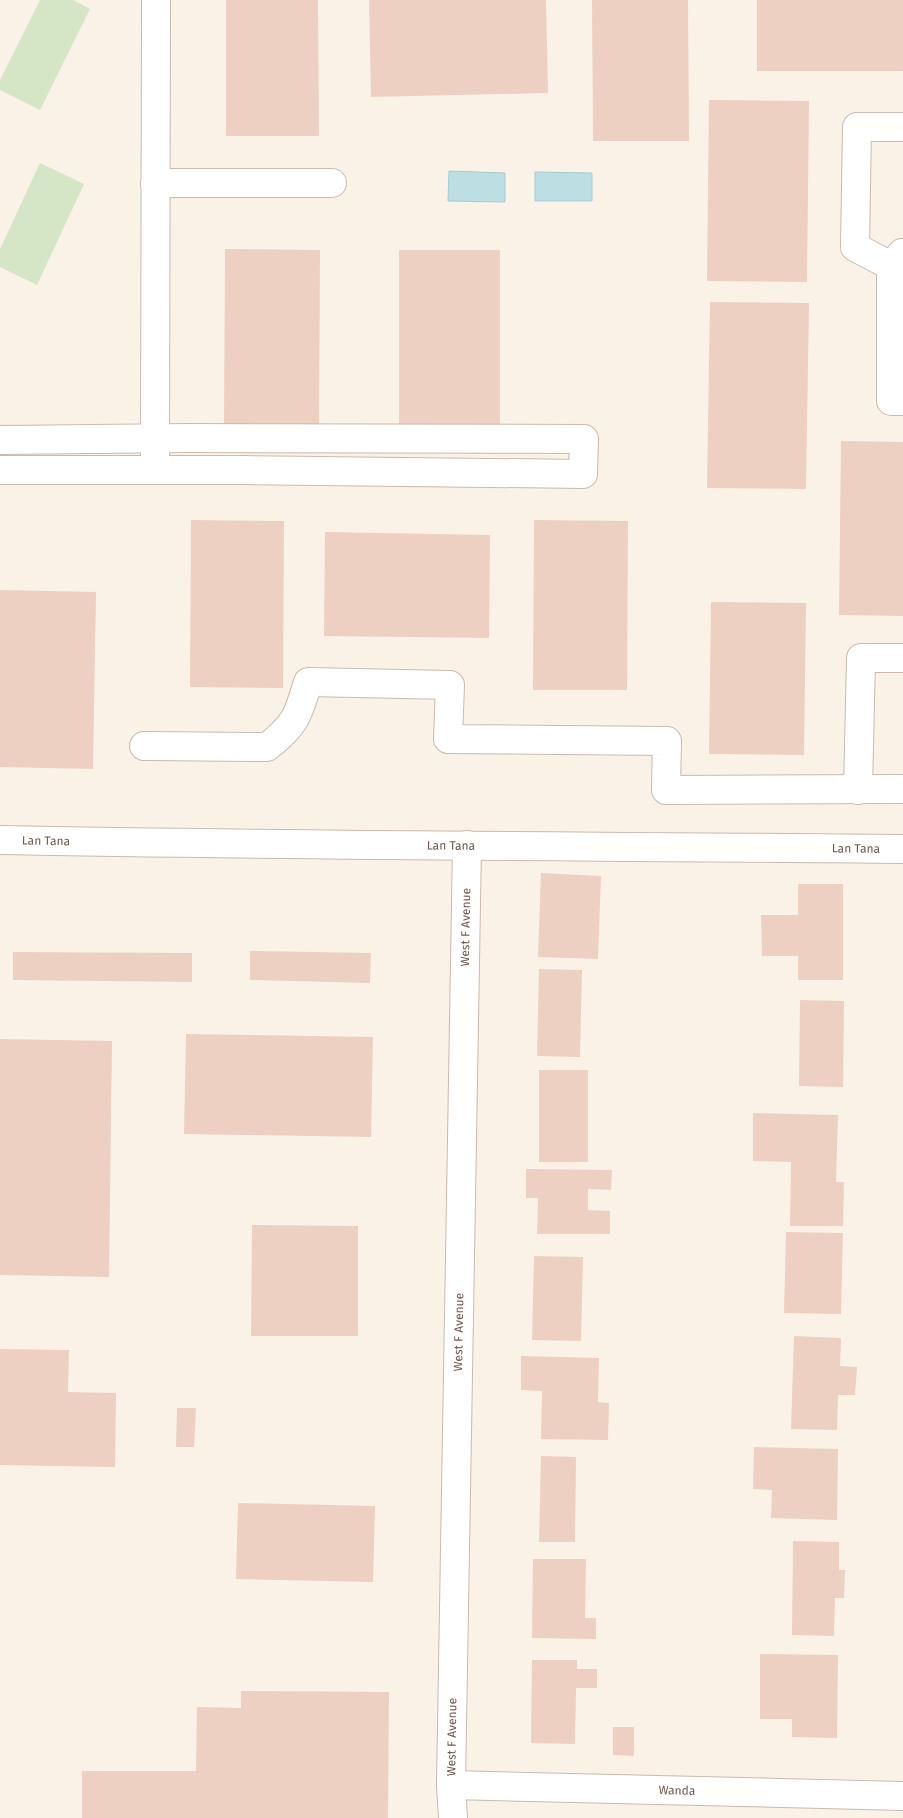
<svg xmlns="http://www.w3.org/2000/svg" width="903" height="1818" font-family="'Fira Sans',sans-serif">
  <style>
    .green { fill: #d5e6c6 }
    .water { fill: #bddee2; stroke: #a4cdd3 }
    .building { fill: #edd0c1 }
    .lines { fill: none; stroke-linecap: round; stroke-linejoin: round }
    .minor-casing { stroke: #cbb9ae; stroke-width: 30 }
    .minor { stroke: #fff; stroke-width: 28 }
    .labels { text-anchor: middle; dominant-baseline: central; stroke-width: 4; stroke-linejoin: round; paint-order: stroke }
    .street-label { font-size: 12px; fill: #71594e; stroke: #fdf6ec }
  </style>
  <rect width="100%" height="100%" fill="#faf2e7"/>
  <path class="green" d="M 40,0 L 73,0 L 90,9 L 40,110 L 0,90 L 0,80 Z
    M 40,163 L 84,184 L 37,285 L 0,267 L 0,249 Z"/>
  <path class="water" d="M 449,171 L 505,173 L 505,202 L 448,201 Z
    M 535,172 L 592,173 L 592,201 L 535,201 Z"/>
  <path class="building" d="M 226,0 L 318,0 L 319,136 L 226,136 Z
    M 369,0 L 546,0 L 548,93 L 371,97 Z
    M 592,0 L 688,0 L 689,141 L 593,141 Z
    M 757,0 L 903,0 L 903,71 L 757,71 Z
    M 709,100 L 809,101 L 807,282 L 707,281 Z
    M 225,249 L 320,250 L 319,427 L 224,426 Z
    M 399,250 L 500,250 L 500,425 L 399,426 Z
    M 710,302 L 809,303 L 806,489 L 707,488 Z
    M 841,441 L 903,442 L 903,616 L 839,615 Z
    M 191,520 L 284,521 L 283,688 L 190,687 Z
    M 534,520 L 628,521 L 627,690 L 533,690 Z
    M 325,532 L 490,535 L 489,638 L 324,636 Z
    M 0,590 L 96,592 L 93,769 L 0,767 Z
    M 711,602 L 806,603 L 804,755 L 709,754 Z
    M 541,873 L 601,876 L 598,959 L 538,957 Z
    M 798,884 L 843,884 L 843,980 L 798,980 L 798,956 L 762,956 L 761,915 L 798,915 Z
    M 250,951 L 371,953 L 370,983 L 250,980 Z
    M 13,952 L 192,953 L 192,982 L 13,980 Z
    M 539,969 L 582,970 L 580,1057 L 537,1056 Z
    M 800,1000 L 844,1001 L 843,1087 L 799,1086 Z
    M 186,1034 L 373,1037 L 371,1137 L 184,1134 Z
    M 0,1039 L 112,1041 L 109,1277 L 0,1275 Z
    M 539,1070 L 588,1070 L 588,1162 L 539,1162 Z
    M 753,1113 L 838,1115 L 836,1182 L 844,1182 L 843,1226 L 790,1226 L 791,1162 L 753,1161 Z
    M 526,1169 L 612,1170 L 611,1190 L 588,1189 L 588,1210 L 610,1211 L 610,1234 L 537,1234 L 538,1198 L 526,1198 Z
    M 252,1225 L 358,1226 L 358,1336 L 251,1336 Z
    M 786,1232 L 843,1233 L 841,1314 L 784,1313 Z
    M 534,1256 L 583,1257 L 581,1341 L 532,1340 Z
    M 794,1336 L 841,1338 L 840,1366 L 857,1367 L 855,1395 L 838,1395 L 837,1430 L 791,1429 Z
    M 0,1349 L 69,1350 L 68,1392 L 116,1393 L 115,1467 L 0,1465 Z
    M 521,1356 L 599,1358 L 598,1402 L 609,1403 L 608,1440 L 541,1439 L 542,1391 L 521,1390 Z
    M 177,1408 L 196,1408 L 194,1447 L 176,1447 Z
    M 754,1447 L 838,1449 L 837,1520 L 771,1518 L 772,1490 L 753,1489 Z
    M 541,1456 L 576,1457 L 575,1542 L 539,1542 Z
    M 238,1503 L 375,1506 L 373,1582 L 236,1579 Z
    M 793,1541 L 839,1542 L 839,1570 L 845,1570 L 844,1598 L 835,1598 L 834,1636 L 792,1635 Z
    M 533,1559 L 586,1559 L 585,1618 L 596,1618 L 596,1639 L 532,1638 Z
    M 760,1654 L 838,1655 L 837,1738 L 792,1737 L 792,1719 L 760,1719 Z
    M 532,1660 L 577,1660 L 577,1669 L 597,1669 L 597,1688 L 576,1688 L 575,1744 L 531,1743 Z
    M 241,1691 L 389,1692 L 388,1818 L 82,1818 L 82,1771 L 196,1771 L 197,1707 L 241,1708 Z
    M 613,1727 L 634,1727 L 634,1756 L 613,1755 Z"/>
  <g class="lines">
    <g class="minor-casing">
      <g id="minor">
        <path d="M 155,183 L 332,183"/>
        <path d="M 902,253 L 891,266 L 891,401 L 903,401"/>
        <path d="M 891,266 L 855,247 L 857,127 L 903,127"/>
        <path d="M 0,440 L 187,438 L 584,439 L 583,474 L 243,470 L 0,470"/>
        <path d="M 155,456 L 156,0"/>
        <path d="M 144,746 L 267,747 C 296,725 298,715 308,682 L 450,685 L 448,739 L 667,741 L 666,790 L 903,789"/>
        <path d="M 858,790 L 861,658 L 903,658"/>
        <path id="s1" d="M 0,840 C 301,846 602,846 903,849"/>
        <path id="s2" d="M 451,1785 L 903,1796"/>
        <path id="s3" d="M 453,1818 L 451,1785 L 467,845"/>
      </g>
    </g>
    <use href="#minor" class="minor"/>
  </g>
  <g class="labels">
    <g class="street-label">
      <text stroke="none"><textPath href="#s1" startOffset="46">Lan Tana</textPath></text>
      <text stroke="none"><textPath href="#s1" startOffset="451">Lan Tana</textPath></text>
      <text stroke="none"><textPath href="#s1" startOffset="856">Lan Tana</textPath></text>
      <text stroke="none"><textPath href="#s3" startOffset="891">West F Avenue</textPath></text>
      <text stroke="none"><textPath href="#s3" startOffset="486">West F Avenue</textPath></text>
      <text stroke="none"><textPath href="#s3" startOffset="81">West F Avenue</textPath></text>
      <text stroke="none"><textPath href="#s2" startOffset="226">Wanda</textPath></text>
    </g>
  </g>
</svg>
